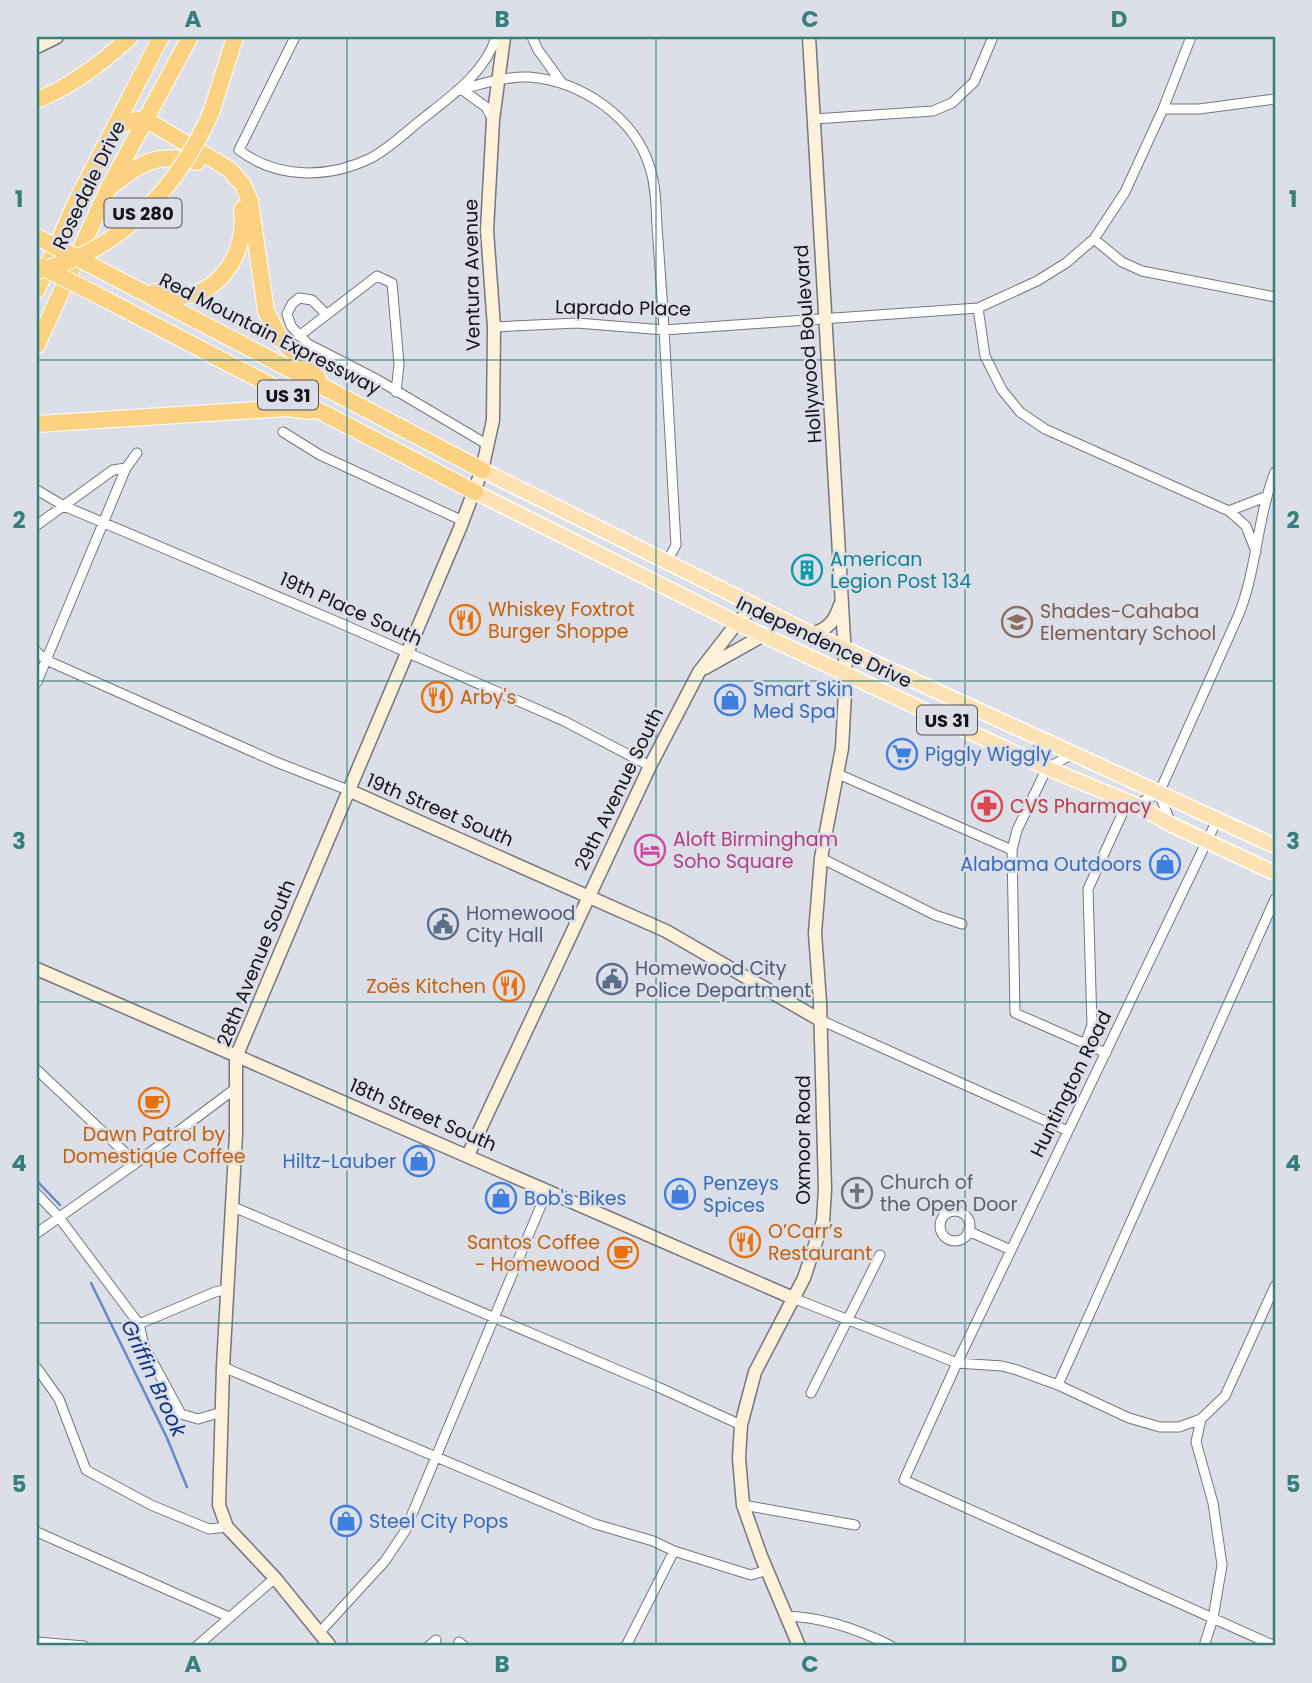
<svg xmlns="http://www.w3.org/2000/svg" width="1312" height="1683" font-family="Poppins,sans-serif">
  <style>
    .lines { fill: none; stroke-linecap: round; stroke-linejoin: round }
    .stream { stroke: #6388cb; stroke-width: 2.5 }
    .street-casing { stroke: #75767f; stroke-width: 11 }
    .secondary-casing { stroke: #75767f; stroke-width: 15 }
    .primary-casing { stroke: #fff; stroke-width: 17 }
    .highway-casing { stroke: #fff; stroke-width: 18 }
    .street { stroke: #fff; stroke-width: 9 }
    .secondary { stroke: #fef1da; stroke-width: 12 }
    .primary { stroke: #fde3b4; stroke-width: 14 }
    .highway { stroke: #fbd182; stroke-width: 16 }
    .highway-bridge-casing { stroke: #fff; stroke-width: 18; stroke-linecap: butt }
    .highway-bridge { stroke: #fbd182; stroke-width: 16 }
    .grid { fill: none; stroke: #377f7b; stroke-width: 2; stroke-opacity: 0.55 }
    .labels { text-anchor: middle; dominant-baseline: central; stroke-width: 5; stroke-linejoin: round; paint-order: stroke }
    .shield { fill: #dcdee8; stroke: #505156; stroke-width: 2 }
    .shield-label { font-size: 18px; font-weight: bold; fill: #141418 }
    .street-label { font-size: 19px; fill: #141418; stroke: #dcdee8 }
    .culture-label { font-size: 19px; fill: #0d838f; stroke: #dcdee8; text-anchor: start }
    .food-label { font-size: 19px; fill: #c56008; stroke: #dcdee8; text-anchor: start }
    .education-label { font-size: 19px; fill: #785e54; stroke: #dcdee8; text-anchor: start }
    .shop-label { font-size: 19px; fill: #366cbe; stroke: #dcdee8; text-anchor: start }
    .health-label { font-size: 19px; fill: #be3a42; stroke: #dcdee8; text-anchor: start }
    .hotel-label { font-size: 19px; fill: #b23c85; stroke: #dcdee8; text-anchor: start }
    .service-label { font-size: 19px; fill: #4e5e75; stroke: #dcdee8; text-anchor: start }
    .worship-label { font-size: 19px; fill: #5b616d; stroke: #dcdee8; text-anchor: start }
    .water-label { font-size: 21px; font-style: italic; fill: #0c3684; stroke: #dcdee8 }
    .neatline { fill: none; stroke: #377f7b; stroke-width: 2.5 }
    .grid-label { font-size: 23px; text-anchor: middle; font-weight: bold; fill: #377f7b }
  </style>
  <rect width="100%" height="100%" fill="#dcdee8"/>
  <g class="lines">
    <path class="stream" d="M 37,1181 L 60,1205
      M 91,1283 L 167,1438 L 187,1487"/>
    <g class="street-casing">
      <path id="street" d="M 295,37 L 239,150 C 277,179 328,179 371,158 C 390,148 409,129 426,116 C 453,95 486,71 496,37
        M 532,37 L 538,50 L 562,83
        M 461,89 C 483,84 507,76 529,77 C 581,81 635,117 650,168 C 656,186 656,207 657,226 C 659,254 661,283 663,311 C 668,389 671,467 676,545 L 667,562
        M 461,89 L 486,107 L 493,120
        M 1163,109 L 1199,109 L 1275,99
        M 814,119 L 933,111 L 952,103 L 974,82 L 993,37
        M 1094,239 L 1122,262 L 1142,271 L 1275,297
        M 978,308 L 985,356 L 1002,390 L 1020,412 L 1045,429 L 1229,511 L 1265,497
        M 326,314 L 312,300 L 299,298 L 292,304 L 287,314 L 291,326 L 308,344 L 378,380 L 488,445
        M 494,327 L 577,323 L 664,330 L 978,308 L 1037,281 L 1066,263 L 1094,239 L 1125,192 L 1163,109 L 1191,37
        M 299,336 L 377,276 L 392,283 L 399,364 L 396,392
        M 283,432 L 320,455 L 463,521
        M 37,490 L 64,506 L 333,620 L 564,721 L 650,766
        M 1229,511 L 1246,526 L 1256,552
        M 37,525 L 113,470 L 126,468 L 137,453
        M 37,652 L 46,660 L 276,762 L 348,790
        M 37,682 L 126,468
        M 957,725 L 966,706
        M 1036,737 L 1047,768
        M 1073,754 L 1047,768 L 1017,830 L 1012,850 L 1015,1013 L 1106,1053
        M 838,774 L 1012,850
        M 1159,793 L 1171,824
        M 1136,805 L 1159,793 L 1239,614 C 1257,568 1257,518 1275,472
        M 1218,818 L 957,1363 L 904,1480 L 1275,1646
        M 821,858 L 935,915 L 962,924
        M 820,1020 L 1068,1131
        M 1085,1044 L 1092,1025 L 1088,889 L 1128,801
        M 37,1070 L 136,1163
        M 37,1194 L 58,1216 L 139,1324 L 144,1346 L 181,1414 L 198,1419 L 222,1412
        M 231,1206 L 658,1387 L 741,1425
        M940 1226a15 15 0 1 1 30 0a15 15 0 1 1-30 0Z
        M 968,1231 L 1011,1250
        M 37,1233 L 136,1163 L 236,1088
        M 793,1298 L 957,1363 L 1002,1366 L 1017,1370 L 1058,1385 L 1129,1418 L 1160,1427 L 1179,1427 L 1201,1419
        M 139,1324 L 215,1292 L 228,1289
        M 223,1367 L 595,1524 L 653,1541 L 674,1551 L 751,1575 L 767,1570
        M 37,1368 L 59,1399 L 86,1470 L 151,1505 L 209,1529 L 227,1527
        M 1058,1385 L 1275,899
        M 811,1393 L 880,1255
        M 743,1505 L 855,1525
        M 37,1532 L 229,1617
        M 785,1616 C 822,1617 858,1629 891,1646
        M 320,1632 L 385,1561 L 405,1531 L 547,1191
        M 37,1642 L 84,1646
        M 459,1642 L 464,1646
        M 197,1646 L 275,1578
        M 429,1646 L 436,1640
        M 626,1646 L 674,1551
        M 1204,1646 L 1213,1618 L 1222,1565 L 1213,1503 L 1196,1442 L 1201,1419 L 1225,1396 L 1275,1286"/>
    </g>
    <g class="secondary-casing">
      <path id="secondary" d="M 37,47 L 57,37
        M 812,634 C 828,629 835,621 840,605
        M 705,668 L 764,635
        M 348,790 L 666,931 L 820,1020
        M 37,969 L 793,1298
        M 468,1155 L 650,766 L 699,672 L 737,623 L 754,606
        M 330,1646 L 275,1578 L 227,1527 L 219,1505 L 223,1367 L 236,1134 L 236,1057 L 460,528 L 482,470 L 493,420 L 494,327 L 487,230 L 493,120 L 504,37
        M 799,1646 L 761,1556 L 743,1505 L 739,1458 L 741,1425 L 755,1372 L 804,1278 L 823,1221 L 825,1190 L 820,1002 L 815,933 L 821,858 L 842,748 L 846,674 L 809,37"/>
    </g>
    <g class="primary-casing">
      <path id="primary" d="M 482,470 L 812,634 L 1275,846
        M 475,492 L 737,623 L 1047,768 L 1136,805 L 1172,825 L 1275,873"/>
    </g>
    <g class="highway-casing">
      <path id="highway" d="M 37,100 C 72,86 102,63 130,37
        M 211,113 L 235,37
        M 112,132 L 126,122 L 145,119 L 229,169 L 243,185 L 250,201 L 266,311 L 281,340 L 318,378
        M 108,189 C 139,164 156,151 197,162
        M 108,274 L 482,470
        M 37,290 L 77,200 L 161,37
        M 155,292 C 210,311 248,260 242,209
        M 101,297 L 475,492
        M 37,345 L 108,189 L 190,37
        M 37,424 L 287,408 L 310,411"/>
    </g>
    <use href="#street" class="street"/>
    <use href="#secondary" class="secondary"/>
    <use href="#primary" class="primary"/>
    <use href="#highway" class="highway"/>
    <g class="highway-bridge-casing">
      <path id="highway-bridge" d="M 37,237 L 108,274
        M 42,267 L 101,297
        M 37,271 C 120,252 177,188 211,113"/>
    </g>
    <use href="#highway-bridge" class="highway-bridge"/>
  </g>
  <path class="grid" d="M 347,37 L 347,1646M 656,37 L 656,1646M 965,37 L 965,1646M 37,360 L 1275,360M 37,681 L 1275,681M 37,1002 L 1275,1002M 37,1323 L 1275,1323"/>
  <defs>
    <g id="building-ring" transform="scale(1.575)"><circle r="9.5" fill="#dcdee8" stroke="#0f9aa8" stroke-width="1.5"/><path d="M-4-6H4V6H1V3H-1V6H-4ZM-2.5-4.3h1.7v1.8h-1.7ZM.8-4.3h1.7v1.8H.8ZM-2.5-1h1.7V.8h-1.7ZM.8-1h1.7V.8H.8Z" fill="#0f9aa8"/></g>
    <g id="restaurant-ring" transform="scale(1.575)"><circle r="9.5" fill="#dcdee8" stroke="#e8710a" stroke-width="1.5"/><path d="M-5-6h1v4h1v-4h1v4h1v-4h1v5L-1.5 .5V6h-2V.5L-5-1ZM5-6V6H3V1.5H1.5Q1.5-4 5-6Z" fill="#e8710a"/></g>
    <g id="school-ring" transform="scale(1.575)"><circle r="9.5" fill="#dcdee8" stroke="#8d6e63" stroke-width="1.5"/><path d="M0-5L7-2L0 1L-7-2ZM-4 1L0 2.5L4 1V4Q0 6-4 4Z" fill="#8d6e63"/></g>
    <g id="shop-ring" transform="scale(1.575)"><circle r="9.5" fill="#dcdee8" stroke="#3f7fe0" stroke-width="1.5"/><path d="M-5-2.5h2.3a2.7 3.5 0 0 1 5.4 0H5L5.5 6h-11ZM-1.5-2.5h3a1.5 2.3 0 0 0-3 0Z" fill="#3f7fe0"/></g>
    <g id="supermarket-ring" transform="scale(1.575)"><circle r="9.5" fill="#dcdee8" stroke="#3f7fe0" stroke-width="1.5"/><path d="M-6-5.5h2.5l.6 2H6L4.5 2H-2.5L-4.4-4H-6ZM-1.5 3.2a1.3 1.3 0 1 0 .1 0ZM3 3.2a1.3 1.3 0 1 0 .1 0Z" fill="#3f7fe0"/></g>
    <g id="pharmacy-ring" transform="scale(1.575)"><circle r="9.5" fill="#dcdee8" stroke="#e0444e" stroke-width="1.5"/><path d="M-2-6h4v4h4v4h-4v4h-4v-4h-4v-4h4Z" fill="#e0444e"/></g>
    <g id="hotel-ring" transform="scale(1.575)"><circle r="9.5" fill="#dcdee8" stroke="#d1479c" stroke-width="1.5"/><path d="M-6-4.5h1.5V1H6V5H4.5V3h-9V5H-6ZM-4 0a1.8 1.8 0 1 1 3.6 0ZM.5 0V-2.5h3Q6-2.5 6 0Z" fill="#d1479c"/></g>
    <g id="civic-ring" transform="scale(1.575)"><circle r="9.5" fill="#dcdee8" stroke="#5c6f8a" stroke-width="1.5"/><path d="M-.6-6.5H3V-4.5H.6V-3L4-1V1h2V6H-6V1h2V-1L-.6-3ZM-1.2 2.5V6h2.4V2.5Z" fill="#5c6f8a"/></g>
    <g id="cafe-ring" transform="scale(1.575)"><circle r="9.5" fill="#dcdee8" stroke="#e8710a" stroke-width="1.5"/><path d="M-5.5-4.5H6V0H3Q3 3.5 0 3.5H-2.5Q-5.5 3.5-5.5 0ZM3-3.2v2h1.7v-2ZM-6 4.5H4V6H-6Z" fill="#e8710a"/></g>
    <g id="church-ring" transform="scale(1.575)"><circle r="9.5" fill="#dcdee8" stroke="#6b7280" stroke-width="1.5"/><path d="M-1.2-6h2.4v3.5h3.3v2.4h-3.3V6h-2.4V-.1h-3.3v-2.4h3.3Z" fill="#6b7280"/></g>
  </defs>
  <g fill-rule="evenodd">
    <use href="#building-ring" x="807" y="570"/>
    <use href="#restaurant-ring" x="465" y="620"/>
    <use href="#school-ring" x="1017" y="622"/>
    <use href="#restaurant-ring" x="437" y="697"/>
    <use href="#shop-ring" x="730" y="700"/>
    <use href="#supermarket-ring" x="902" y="754"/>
    <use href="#pharmacy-ring" x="987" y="806"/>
    <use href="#hotel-ring" x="650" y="850"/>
    <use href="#shop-ring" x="1165" y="864"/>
    <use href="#civic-ring" x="443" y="924"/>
    <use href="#civic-ring" x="612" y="979"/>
    <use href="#restaurant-ring" x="509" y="986"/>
    <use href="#cafe-ring" x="154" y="1103"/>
    <use href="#shop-ring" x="419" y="1161"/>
    <use href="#church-ring" x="857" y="1193"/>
    <use href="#shop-ring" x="680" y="1194"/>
    <use href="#shop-ring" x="501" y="1198"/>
    <use href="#restaurant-ring" x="745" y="1242"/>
    <use href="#cafe-ring" x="623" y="1253"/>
    <use href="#shop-ring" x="346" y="1521"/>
  </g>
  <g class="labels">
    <g class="shield">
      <rect x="104.5" y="198.5" width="77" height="29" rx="5"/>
      <rect x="258" y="380.5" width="60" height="29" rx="5"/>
      <rect x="917" y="705.5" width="60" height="29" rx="5"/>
    </g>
    <g class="shield-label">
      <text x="143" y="213">US 280</text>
      <text x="288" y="395">US 31</text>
      <text x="947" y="720">US 31</text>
    </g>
    <g class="street-label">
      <text transform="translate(89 185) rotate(-64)">Rosedale Drive</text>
      <text transform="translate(472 275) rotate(-91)">Ventura Avenue</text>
      <text transform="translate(623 308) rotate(1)">Laprado Place</text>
      <text transform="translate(270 334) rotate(27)">Red Mountain Expressway</text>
      <text transform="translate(808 344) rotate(-94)">Hollywood Boulevard</text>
      <text transform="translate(351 609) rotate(24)">19th Place South</text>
      <text transform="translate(824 642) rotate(25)">Independence Drive</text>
      <text transform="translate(619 789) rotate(-64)">29th Avenue South</text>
      <text transform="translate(440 810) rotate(23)">19th Street South</text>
      <text transform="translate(256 963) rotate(-68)">28th Avenue South</text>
      <text transform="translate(1071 1084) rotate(-64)">Huntington Road</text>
      <text transform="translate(423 1115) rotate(23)">18th Street South</text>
      <text transform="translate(803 1140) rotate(-90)">Oxmoor Road</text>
    </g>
    <g class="culture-label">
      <text x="830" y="559">American<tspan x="830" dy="22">Legion Post 134</tspan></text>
    </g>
    <g class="food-label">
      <text x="488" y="609">Whiskey Foxtrot<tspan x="488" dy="22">Burger Shoppe</tspan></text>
      <text x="460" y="697">Arby's</text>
      <text x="486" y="986" text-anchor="end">Zoës Kitchen</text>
      <text x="154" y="1134" text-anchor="middle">Dawn Patrol by<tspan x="154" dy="22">Domestique Coffee</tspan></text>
      <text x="768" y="1231">O’Carr’s<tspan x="768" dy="22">Restaurant</tspan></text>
      <text x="600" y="1242" text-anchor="end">Santos Coffee<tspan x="600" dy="22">- Homewood</tspan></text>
    </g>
    <g class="education-label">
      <text x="1040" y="611">Shades-Cahaba<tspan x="1040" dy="22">Elementary School</tspan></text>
    </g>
    <g class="shop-label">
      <text x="753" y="689">Smart Skin<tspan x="753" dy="22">Med Spa</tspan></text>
      <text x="925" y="754">Piggly Wiggly</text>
      <text x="1142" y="864" text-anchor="end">Alabama Outdoors</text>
      <text x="396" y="1161" text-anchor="end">Hiltz-Lauber</text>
      <text x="703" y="1183">Penzeys<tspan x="703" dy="22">Spices</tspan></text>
      <text x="524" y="1198">Bob's Bikes</text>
      <text x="369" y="1521">Steel City Pops</text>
    </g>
    <g class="health-label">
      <text x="1010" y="806">CVS Pharmacy</text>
    </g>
    <g class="hotel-label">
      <text x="673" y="839">Aloft Birmingham<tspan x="673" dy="22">Soho Square</tspan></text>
    </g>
    <g class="service-label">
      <text x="466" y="913">Homewood<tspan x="466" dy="22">City Hall</tspan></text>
      <text x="635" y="968">Homewood City<tspan x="635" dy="22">Police Department</tspan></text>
    </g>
    <g class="worship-label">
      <text x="880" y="1182">Church of<tspan x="880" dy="22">the Open Door</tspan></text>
    </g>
    <g class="water-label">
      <text transform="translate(154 1378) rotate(65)">Griffin Brook</text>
    </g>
  </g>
  <rect width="1312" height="1683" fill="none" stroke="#dcdee8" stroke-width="77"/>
  <rect x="38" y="38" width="1236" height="1606" class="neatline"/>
  <g class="grid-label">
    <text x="193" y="27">A</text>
    <text x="502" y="27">B</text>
    <text x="810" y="27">C</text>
    <text x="1119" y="27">D</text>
    <text x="19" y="207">1</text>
    <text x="1293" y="207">1</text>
    <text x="19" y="528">2</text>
    <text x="1293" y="528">2</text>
    <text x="19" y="849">3</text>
    <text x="1293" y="849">3</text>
    <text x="19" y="1171">4</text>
    <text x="1293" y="1171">4</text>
    <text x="19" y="1492">5</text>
    <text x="1293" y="1492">5</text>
    <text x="193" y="1672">A</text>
    <text x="502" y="1672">B</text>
    <text x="810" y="1672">C</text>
    <text x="1119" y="1672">D</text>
  </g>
</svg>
